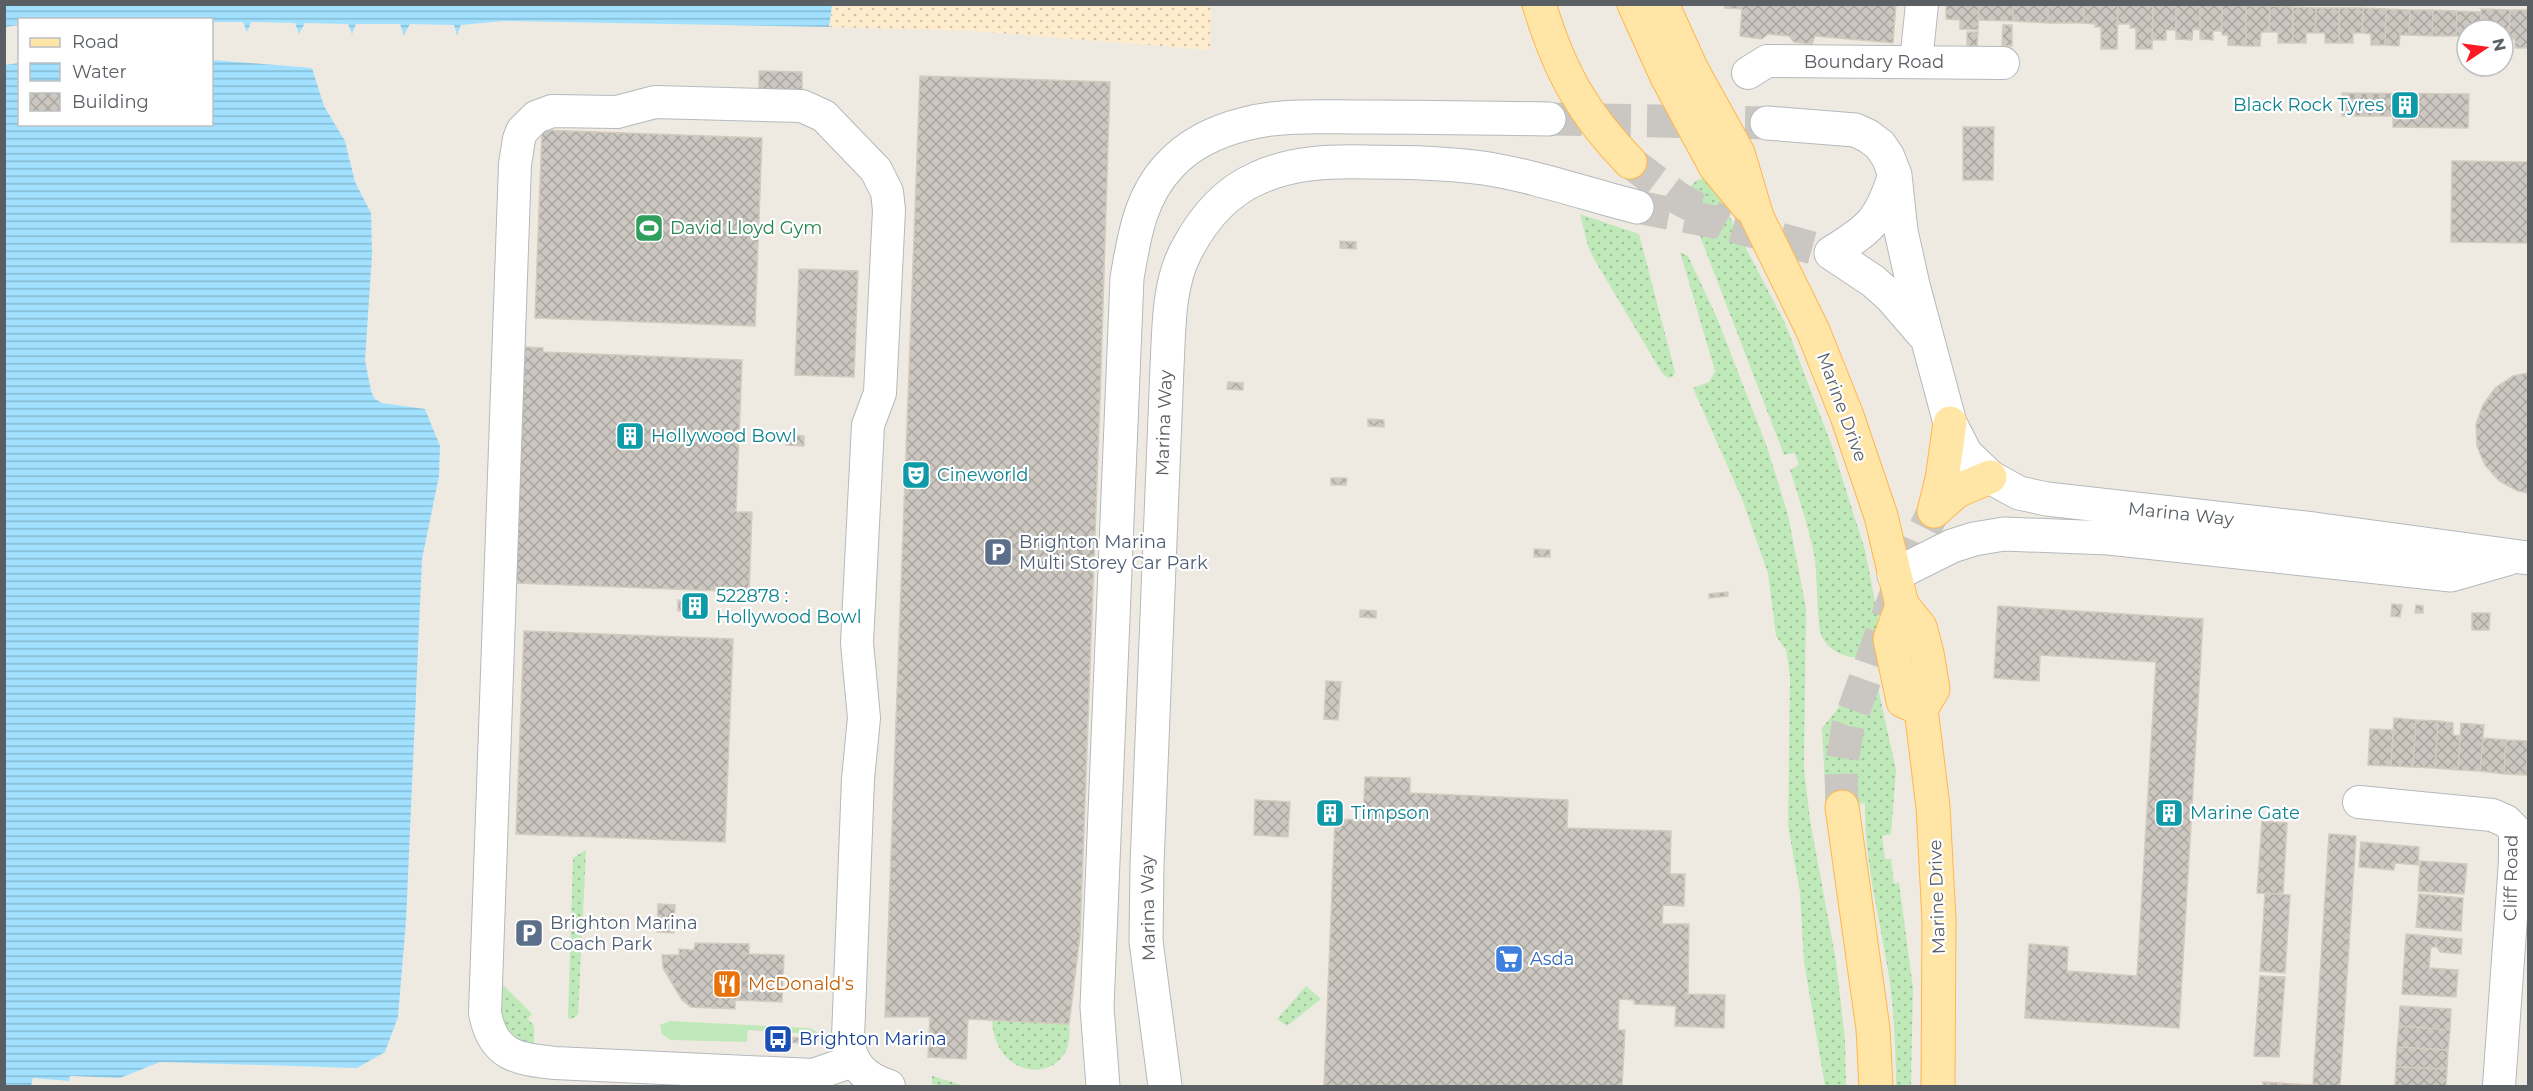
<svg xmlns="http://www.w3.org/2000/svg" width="2533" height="1091" font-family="Montserrat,sans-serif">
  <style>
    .grass { fill: url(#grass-dots) }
    .sand { fill: url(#sand-dots) }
    .garden { fill: #c0e9ba }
    .water { fill: url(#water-rules) }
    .building { fill: url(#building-cross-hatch); stroke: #d4cbbf; stroke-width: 1.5 }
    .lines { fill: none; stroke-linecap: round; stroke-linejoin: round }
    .tertiary-tunnel { stroke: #cac7c2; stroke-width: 33; stroke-dasharray: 33 16; stroke-linecap: butt }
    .primary-tunnel { stroke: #cac7c2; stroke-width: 33; stroke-dasharray: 33 16; stroke-linecap: butt }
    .minor-casing { stroke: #b4b9bd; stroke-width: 34 }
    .tertiary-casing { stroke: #b4b9bd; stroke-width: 35 }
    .primary-casing { stroke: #ffb64a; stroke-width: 35 }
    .minor { stroke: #fff; stroke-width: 32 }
    .tertiary { stroke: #fff; stroke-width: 33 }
    .primary { stroke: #ffe6a6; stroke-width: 33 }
    .labels { text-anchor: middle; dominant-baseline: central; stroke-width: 4.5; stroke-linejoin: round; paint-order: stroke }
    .street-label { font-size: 18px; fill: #5a5f64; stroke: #fff }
    .culture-label { font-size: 18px; fill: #0d838f; stroke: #fff; text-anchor: start }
    .leisure-label { font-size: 18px; fill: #27864d; stroke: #fff; text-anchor: start }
    .service-label { font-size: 18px; fill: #4e5e75; stroke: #fff; text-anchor: start }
    .shop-label { font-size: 18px; fill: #366cbe; stroke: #fff; text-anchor: start }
    .food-label { font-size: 18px; fill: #c56008; stroke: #fff; text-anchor: start }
    .transit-label { font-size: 18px; fill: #164399; stroke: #fff; text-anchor: start }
  </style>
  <defs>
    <pattern id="grass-dots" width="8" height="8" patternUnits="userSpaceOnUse" patternTransform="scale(1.5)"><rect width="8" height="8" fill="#c0e9ba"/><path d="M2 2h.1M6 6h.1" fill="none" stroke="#9fc09b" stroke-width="1.8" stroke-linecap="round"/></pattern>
    <pattern id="sand-dots" width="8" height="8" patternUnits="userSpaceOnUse" patternTransform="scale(1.5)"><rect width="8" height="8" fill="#feeccc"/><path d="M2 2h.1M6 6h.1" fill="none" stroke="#d1c2a9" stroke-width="1.8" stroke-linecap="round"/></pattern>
    <pattern id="water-rules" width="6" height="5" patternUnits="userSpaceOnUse" patternTransform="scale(1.5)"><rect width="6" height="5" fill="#a1e1ff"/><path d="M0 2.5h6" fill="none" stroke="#86bad2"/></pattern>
    <pattern id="building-cross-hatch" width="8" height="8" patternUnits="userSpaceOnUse" patternTransform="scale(1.5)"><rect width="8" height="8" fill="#ccc7c0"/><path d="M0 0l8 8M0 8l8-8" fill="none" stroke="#a9a5a0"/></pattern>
  </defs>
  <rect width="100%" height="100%" fill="#efeae1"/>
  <path class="grass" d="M 1709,177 L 1785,323 L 1832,446 L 1865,550 L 1884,647 C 1868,664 1834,660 1822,637 C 1816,625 1818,572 1814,554 C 1808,526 1799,498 1790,470 L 1799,465 L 1795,453 L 1784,455 L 1687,202 L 1686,190 L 1697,180 Z
    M 1580,214 L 1639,234 L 1675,372 L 1673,377 L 1668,378 L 1662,373 L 1594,259 L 1588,246 Z
    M 1680,252 L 1688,256 L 1717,318 L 1767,447 L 1788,515 L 1806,608 L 1804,768 L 1810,820 L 1836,961 L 1845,1040 L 1846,1086 L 1825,1086 L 1804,962 L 1800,892 L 1788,826 L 1790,676 L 1786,650 L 1776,636 L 1768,573 L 1742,499 L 1693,388 L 1709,382 L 1715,371 Z
    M 1877,683 L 1896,770 L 1891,834 L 1882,836 L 1885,859 L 1891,859 L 1894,884 L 1899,882 L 1913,988 L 1911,1086 L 1896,1086 C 1896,1051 1894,1012 1889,976 C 1880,918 1864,862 1865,803 L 1826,807 L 1822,728 L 1844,701 Z
    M 586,850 L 578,1015 L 571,1019 L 568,1018 L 573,858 Z
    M 504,986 L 532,1014 L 528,1019 L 534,1026 L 534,1047 L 503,1034 L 498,1005 L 501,987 Z
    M 1306,986 L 1321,999 L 1287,1026 L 1277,1019 Z
    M 992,1020 L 1069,1024 C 1078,1084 995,1087 992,1020 Z
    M 932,1076 L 965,1086 L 941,1086 L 932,1084 Z"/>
  <path class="sand" d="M 833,5 L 1211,5 L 1210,50 L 976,31 L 829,27 Z"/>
  <path class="garden" d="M 670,1021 L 809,1028 L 825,1036 L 818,1041 L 812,1041 L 809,1034 L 748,1030 L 747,1042 L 670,1040 L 662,1034 L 660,1025 Z"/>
  <path class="water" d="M 4,5 L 5,4 L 832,5 L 829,27 L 503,21 L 461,25 L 457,35 L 454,25 L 410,24 L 404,35 L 400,24 L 356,24 L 352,34 L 348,24 L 305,23 L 299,34 L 295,23 L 251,22 L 247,32 L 243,22 L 212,22 L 212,20 L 20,20 L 19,25 L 5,27 Z
    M 212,60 L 312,68 L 324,106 L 345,141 L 355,182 L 371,213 L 372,255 L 365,360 L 371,391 L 375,399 L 382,403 L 425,409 L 440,446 L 439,476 L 422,559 L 406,921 L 398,1017 L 385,1052 L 357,1068 L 160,1062 L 120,1078 L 70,1076 L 69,1081 L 33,1078 L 31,1086 L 5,1086 L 5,65 L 19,63 L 20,124 L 212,124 Z"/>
  <path class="building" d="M 1725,4 L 1896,4 L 1893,43 L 1815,36 L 1812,44 L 1794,42 L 1789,36 L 1768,34 L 1762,39 L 1740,36 L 1742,9 L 1725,8 Z
    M 1946,4 L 1979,4 L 1978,30 L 1960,29 L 1960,20 L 1946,19 Z
    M 1979,4 L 2013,4 L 2013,21 L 1978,20 Z
    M 2013,4 L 2048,4 L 2048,23 L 2013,21 Z
    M 2048,4 L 2084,4 L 2084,23 L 2048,23 Z
    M 2084,4 L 2118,4 L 2117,49 L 2101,49 L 2101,27 L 2095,27 L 2095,24 L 2084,23 Z
    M 2118,4 L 2153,4 L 2152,49 L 2136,49 L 2136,28 L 2130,28 L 2130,24 L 2117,24 Z
    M 2153,4 L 2176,4 L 2176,30 L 2166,30 L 2166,40 L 2152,40 Z
    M 2176,4 L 2200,5 L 2200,30 L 2193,29 L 2192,40 L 2176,39 Z
    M 2200,5 L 2222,5 L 2222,31 L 2213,31 L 2213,40 L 2200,39 Z
    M 2222,5 L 2246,6 L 2246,46 L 2228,45 L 2228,35 L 2222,35 Z
    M 2246,6 L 2270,6 L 2269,32 L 2261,32 L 2260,46 L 2246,46 Z
    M 2270,6 L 2293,7 L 2293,43 L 2278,43 L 2278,32 L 2269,32 Z
    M 2293,7 L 2316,8 L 2315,33 L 2306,33 L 2306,43 L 2293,43 Z
    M 2316,8 L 2339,8 L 2339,43 L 2325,43 L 2325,33 L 2315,33 Z
    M 2339,8 L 2363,8 L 2362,33 L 2353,33 L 2353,43 L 2339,43 Z
    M 2363,8 L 2386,9 L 2385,45 L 2371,45 L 2371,34 L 2362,33 Z
    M 2386,9 L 2410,10 L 2409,35 L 2400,35 L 2399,46 L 2385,45 Z
    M 2481,9 L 2510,10 L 2509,39 L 2503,39 L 2503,30 L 2481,30 Z
    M 2410,10 L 2433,10 L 2432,36 L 2409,35 Z
    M 2433,10 L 2457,11 L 2456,36 L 2432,36 Z
    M 2510,10 L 2528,10 L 2528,48 L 2515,48 L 2515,39 L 2509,39 Z
    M 2457,11 L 2481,12 L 2481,30 L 2467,30 L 2467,36 L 2456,36 Z
    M 2003,25 L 2012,25 L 2012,46 L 2002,46 Z
    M 1967,32 L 1978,32 L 1977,46 L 1967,46 Z
    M 759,71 L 802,72 L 802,91 L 759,90 Z
    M 920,76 L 1110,82 L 1100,400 L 1080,936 L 1069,1024 L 968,1019 L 966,1059 L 928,1057 L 930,1017 L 885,1017 Z
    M 2342,93 L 2469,94 L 2468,128 L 2393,127 L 2393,116 L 2342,116 Z
    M 1963,127 L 1994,127 L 1993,180 L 1963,180 Z
    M 542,130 L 762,138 L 755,326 L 535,318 Z
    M 2452,161 L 2528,162 L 2528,243 L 2451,242 Z
    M 1340,241 L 1356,242 L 1356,249 L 1340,248 Z
    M 799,269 L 858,271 L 854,377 L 795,375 Z
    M 525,347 L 543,348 L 543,352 L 742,360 L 736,512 L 752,512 L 749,592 L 516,583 Z
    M 2528,373 L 2528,493 L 2518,491 L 2499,481 L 2485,465 L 2477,446 L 2476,424 L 2483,405 L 2495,388 L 2513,376 Z
    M 1228,382 L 1243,383 L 1243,390 L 1227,389 Z
    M 1368,419 L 1384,420 L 1384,427 L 1368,426 Z
    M 786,435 L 804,436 L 804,446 L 786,445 Z
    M 1331,478 L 1347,478 L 1346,485 L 1331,485 Z
    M 1534,549 L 1550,550 L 1550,557 L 1534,557 Z
    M 1728,592 L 1728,596 L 1709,598 L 1709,594 Z
    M 678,600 L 689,601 L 689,612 L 678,611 Z
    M 690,600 L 701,601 L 701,612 L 690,612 Z
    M 2392,604 L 2402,605 L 2400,617 L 2391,616 Z
    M 2416,605 L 2423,606 L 2423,613 L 2415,613 Z
    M 1998,606 L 2203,619 L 2179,1028 L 2025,1018 L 2029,944 L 2068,947 L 2067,971 L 2137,976 L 2156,662 L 2040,655 L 2039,681 L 1994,678 Z
    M 1360,610 L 1376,611 L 1376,618 L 1360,617 Z
    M 2472,613 L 2490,613 L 2489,630 L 2472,630 Z
    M 524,631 L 733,639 L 725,842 L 516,834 Z
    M 1326,681 L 1341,682 L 1338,720 L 1324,719 Z
    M 2394,718 L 2416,720 L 2413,767 L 2391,766 Z
    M 2416,720 L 2438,721 L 2435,768 L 2413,767 Z
    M 2438,721 L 2453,723 L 2453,735 L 2460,736 L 2458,770 L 2435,768 Z
    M 2461,723 L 2484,725 L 2480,771 L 2458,770 Z
    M 2370,729 L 2393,730 L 2391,766 L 2368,765 Z
    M 2483,738 L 2506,740 L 2504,774 L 2480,771 Z
    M 2506,740 L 2528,741 L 2526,775 L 2504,774 Z
    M 2528,743 L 2528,775 L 2526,775 Z
    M 1365,777 L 1410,778 L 1410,793 L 1568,800 L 1567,828 L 1671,831 L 1670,874 L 1685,874 L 1684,906 L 1663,905 L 1662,924 L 1689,924 L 1688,994 L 1725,995 L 1724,1028 L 1675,1026 L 1676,1006 L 1634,1004 L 1634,1000 L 1619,999 L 1618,1030 L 1625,1030 L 1622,1086 L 1324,1086 L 1335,819 L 1363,820 Z
    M 1255,800 L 1290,802 L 1288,837 L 1254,835 Z
    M 1326,800 L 1335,801 L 1334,825 L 1325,825 Z
    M 2262,821 L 2287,823 L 2283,894 L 2257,893 Z
    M 2329,834 L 2356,836 L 2340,1086 L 2263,1086 L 2263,1082 L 2313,1085 Z
    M 2361,842 L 2419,847 L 2418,865 L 2395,863 L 2394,870 L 2359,867 Z
    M 2420,861 L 2467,864 L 2464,894 L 2418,891 Z
    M 2265,893 L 2290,895 L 2285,973 L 2260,971 Z
    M 2419,894 L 2463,898 L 2461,931 L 2416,927 Z
    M 658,904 L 675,905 L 674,933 L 657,932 Z
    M 2406,934 L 2462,939 L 2461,954 L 2440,952 L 2437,947 L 2431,947 L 2429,968 L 2458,970 L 2456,997 L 2402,994 Z
    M 695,943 L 749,944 L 749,954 L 784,955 L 782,1002 L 735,1000 L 735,1009 L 691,1007 L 682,1000 L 663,968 L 662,955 L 679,955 L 679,949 L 694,950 Z
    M 2260,976 L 2285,977 L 2279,1057 L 2254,1056 Z
    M 2400,1006 L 2451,1009 L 2450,1030 L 2399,1026 Z
    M 2399,1026 L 2450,1030 L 2448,1050 L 2397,1047 Z
    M 765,1036 L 802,1038 L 802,1043 L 765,1042 Z
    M 2397,1047 L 2448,1050 L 2447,1069 L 2396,1067 Z
    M 2396,1067 L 2447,1069 L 2446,1086 L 2395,1086 Z"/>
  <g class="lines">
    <path class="tertiary-tunnel" d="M 1549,119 L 1767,123
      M 1637,207 L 1725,224 L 1831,253"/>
    <path class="primary-tunnel" d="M 1630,162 L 1678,198 L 1725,224
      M 1842,807 L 1841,768 L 1848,726 L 1894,599 L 1919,540 L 1934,511"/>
    <g class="minor-casing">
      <path id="minor" d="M 1916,62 L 1922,4
        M 1748,73 L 1767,61 L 2003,63
        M 2359,802 L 2492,815 L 2506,821 L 2515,830 L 2515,861 L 2499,1086
        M 853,1061 L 813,1075 L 555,1063 C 517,1059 493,1056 485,1013 L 515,164 L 519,139 L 522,131 L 536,117 L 552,111 L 617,112 L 655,102 L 802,106 L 824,116 L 876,170 L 887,192 L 889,210 L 880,393 L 868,425 L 857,643 L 864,718 L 858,779 L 848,1038 C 851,1065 864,1078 889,1086"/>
    </g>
    <g class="tertiary-casing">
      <path id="tertiary" d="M 1767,123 L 1855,130 L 1868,136 L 1880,145 L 1888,157 L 1895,175 L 1901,231 L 1913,285 L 1950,423 L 1966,454 L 1990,477 L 2019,493 L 2047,499 L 2314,529 L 2528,558
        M 1894,177 C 1880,221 1870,229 1831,253 L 1873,281 L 1891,297 L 1923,334
        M 1894,575 L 1952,546 L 1974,539 L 2004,534 L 2109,538 L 2451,575 L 2507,559
        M 1103,1086 L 1097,1007 L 1127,278 C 1134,237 1140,196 1170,165 C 1190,143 1217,131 1245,124 C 1283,114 1324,117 1363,117 C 1425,117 1487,118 1549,119
        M 1165,1086 L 1146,941 L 1147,865 L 1167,367 C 1169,329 1168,285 1186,251 C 1202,220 1225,192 1258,178 C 1293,162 1331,161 1369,162 C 1407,162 1445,163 1483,168 C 1535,176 1586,194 1637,207"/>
    </g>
    <g class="primary-casing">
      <path id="primary" d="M 1539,4 C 1559,70 1582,113 1630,162
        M 1634,4 L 1667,77 L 1715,166 L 1748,206
        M 1662,4 L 1692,70 L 1738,153 L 1757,217 L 1813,331 L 1847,416 L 1881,516 L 1902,605 L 1920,627 L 1927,653 L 1933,689 L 1921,709 L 1933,807 L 1939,920 L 1938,1086
        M 1934,511 L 1942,479 L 1950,423
        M 1934,511 L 1957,491 L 1990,477
        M 1902,605 L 1890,639 L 1903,701 L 1921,709
        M 1842,807 L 1873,1029 L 1876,1086"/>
    </g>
    <use href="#minor" class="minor"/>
    <use href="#tertiary" class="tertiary"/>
    <use href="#primary" class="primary"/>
  </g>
  <defs>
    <g id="building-square" transform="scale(1.5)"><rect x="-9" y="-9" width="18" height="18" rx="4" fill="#0f9aa8" stroke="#fff"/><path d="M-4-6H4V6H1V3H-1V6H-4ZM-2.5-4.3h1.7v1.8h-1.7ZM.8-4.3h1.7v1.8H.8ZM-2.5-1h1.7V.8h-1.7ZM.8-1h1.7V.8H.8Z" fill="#fff"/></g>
    <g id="stadium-square" transform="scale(1.5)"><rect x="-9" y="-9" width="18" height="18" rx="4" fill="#2e9e5b" stroke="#fff"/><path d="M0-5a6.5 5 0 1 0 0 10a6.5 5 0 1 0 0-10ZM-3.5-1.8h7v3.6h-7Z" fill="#fff"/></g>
    <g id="theatre-square" transform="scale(1.5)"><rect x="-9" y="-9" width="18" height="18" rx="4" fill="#0f9aa8" stroke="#fff"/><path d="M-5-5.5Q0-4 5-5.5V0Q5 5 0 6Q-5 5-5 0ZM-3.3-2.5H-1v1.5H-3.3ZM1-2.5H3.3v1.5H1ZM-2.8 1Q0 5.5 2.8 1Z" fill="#fff"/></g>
    <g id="parking-square" transform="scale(1.5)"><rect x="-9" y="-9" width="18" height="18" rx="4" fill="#5c6f8a" stroke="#fff"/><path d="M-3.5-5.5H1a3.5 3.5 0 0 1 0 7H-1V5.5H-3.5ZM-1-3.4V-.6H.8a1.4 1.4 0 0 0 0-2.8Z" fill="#fff"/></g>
    <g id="supermarket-square" transform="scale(1.5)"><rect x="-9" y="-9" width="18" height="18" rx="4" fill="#3f7fe0" stroke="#fff"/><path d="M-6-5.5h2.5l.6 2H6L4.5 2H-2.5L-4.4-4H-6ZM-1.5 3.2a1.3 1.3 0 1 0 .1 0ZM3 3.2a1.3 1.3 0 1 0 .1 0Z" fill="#fff"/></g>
    <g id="restaurant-square" transform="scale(1.5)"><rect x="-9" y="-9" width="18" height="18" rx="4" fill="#e8710a" stroke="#fff"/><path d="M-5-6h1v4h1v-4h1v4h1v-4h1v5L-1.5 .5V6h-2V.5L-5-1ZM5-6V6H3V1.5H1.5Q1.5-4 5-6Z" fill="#fff"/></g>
    <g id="bus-square" transform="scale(1.5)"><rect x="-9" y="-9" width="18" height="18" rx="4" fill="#1a4fb4" stroke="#fff"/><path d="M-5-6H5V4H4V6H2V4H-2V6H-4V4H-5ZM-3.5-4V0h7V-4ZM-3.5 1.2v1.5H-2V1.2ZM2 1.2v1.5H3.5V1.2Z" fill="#fff"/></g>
  </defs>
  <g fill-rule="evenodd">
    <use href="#building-square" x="2405" y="105"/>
    <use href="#stadium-square" x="649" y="228"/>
    <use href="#building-square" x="630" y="436"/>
    <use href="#theatre-square" x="916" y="475"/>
    <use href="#parking-square" x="998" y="552"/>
    <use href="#building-square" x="695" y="606"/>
    <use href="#building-square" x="1330" y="813"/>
    <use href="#building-square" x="2169" y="813"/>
    <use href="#parking-square" x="529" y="933"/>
    <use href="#supermarket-square" x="1509" y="959"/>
    <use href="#restaurant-square" x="727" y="984"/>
    <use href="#bus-square" x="778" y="1039"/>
  </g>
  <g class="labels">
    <g class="street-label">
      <text x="1874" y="62">Boundary Road</text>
      <text transform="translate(1842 407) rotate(70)">Marine Drive</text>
      <text transform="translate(1164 423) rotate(-88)">Marina Way</text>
      <text transform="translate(2181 514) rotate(6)">Marina Way</text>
      <text transform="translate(2511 878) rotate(-89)">Cliff Road</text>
      <text transform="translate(1937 897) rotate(-92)">Marine Drive</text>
      <text transform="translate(1148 908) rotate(-91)">Marina Way</text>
    </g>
    <g class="culture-label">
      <text x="2384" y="105" text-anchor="end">Black Rock Tyres</text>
      <text x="651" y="436">Hollywood Bowl</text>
      <text x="937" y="475">Cineworld</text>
      <text x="716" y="596">522878 :<tspan x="716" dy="21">Hollywood Bowl</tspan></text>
      <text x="1351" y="813">Timpson</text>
      <text x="2190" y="813">Marine Gate</text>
    </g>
    <g class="leisure-label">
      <text x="670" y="228">David Lloyd Gym</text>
    </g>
    <g class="service-label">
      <text x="1019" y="542">Brighton Marina<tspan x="1019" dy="21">Multi Storey Car Park</tspan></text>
      <text x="550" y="923">Brighton Marina<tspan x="550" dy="21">Coach Park</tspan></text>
    </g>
    <g class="shop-label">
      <text x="1530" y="959">Asda</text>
    </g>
    <g class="food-label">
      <text x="748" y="984">McDonald's</text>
    </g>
    <g class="transit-label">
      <text x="799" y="1039">Brighton Marina</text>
    </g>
  </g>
  <rect width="2533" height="1091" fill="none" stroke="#5a5f64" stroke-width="12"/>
  <rect x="18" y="18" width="195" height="108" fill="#ffffff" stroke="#bdbfc1" stroke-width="1.5"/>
  <rect x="30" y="38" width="30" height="9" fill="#ffe6a6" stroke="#bdbfc1" stroke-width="1.5"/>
  <text x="72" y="48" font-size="18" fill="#5a5f64">Road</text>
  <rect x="30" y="63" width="30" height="18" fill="url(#water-rules)" stroke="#bdbfc1" stroke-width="1.5"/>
  <text x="72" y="78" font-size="18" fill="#5a5f64">Water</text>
  <rect x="30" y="93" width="30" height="18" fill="url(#building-cross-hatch)" stroke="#bdbfc1" stroke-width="1.5"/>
  <text x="72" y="108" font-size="18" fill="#5a5f64">Building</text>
  <g transform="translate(2485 48) rotate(77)"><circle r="28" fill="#ffffff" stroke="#bdbfc1" stroke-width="1.5"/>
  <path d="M0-4.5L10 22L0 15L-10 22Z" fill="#fc1a24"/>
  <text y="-9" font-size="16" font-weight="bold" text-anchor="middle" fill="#5a5f64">N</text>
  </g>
</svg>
